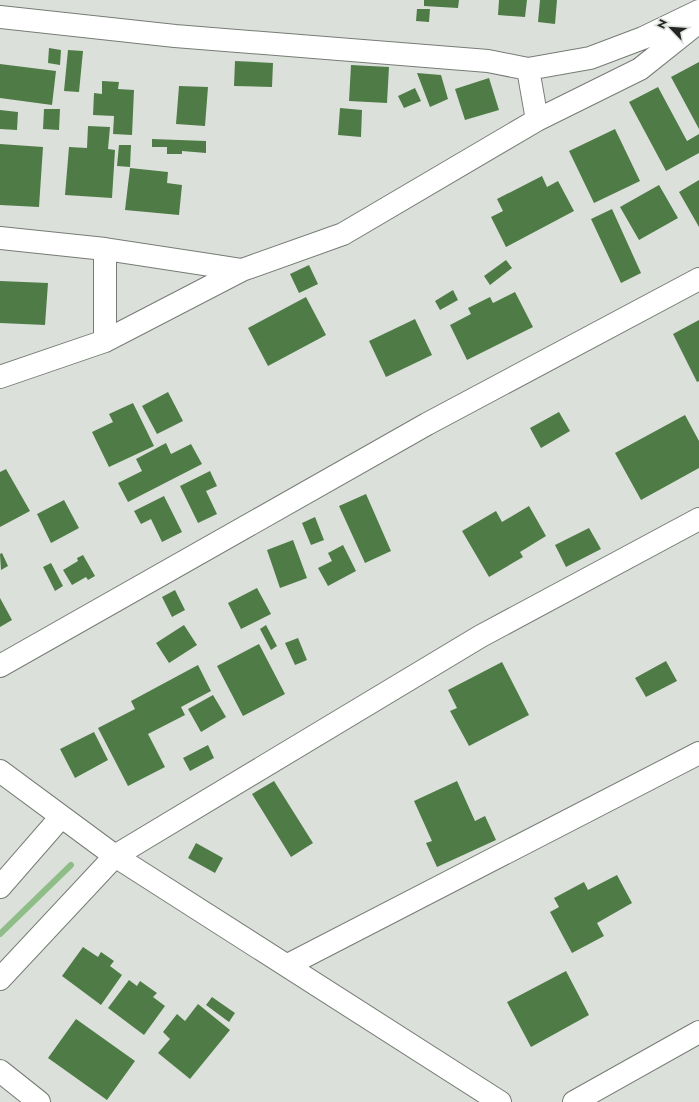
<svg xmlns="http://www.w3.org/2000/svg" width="699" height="1102" font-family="Jost,sans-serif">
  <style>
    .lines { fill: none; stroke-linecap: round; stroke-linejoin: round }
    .stream { stroke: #8fbd87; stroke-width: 6 }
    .building { fill: #4f7b47 }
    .minor-casing { stroke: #767c75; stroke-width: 24 }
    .minor { stroke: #fff; stroke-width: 22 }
  </style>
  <rect width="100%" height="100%" fill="#dbe1da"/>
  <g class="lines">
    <path class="stream" d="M 0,934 L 71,865"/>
  </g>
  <path class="building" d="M 424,0 L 459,0 L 458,8 L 424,6 Z
    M 499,0 L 527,0 L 525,17 L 498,15 Z
    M 540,0 L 557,0 L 555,24 L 538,22 Z
    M 417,9 L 430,9 L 429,22 L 416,21 Z
    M 49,48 L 61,50 L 60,65 L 48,63 Z
    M 68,50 L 83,51 L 79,92 L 64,91 Z
    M 235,61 L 273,63 L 272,87 L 234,86 Z
    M 699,62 L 699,129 L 671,77 Z
    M 0,64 L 56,71 L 52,105 L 0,98 Z
    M 351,65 L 389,67 L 387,103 L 349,101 Z
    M 417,73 L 441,75 L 448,99 L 430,107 Z
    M 489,78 L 499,110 L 465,120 L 455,89 Z
    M 102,81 L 119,82 L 118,89 L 134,90 L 132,135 L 113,134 L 114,116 L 93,115 L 94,93 L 102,94 Z
    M 179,86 L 208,87 L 205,126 L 176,124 Z
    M 658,87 L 687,141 L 699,134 L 699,153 L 666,171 L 629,102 Z
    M 415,88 L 421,101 L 404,108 L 398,96 Z
    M 340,108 L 362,110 L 361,137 L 338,135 Z
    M 44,109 L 60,109 L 59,130 L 43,129 Z
    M 0,110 L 18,112 L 17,130 L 0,129 Z
    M 88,126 L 110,127 L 108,149 L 115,150 L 112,198 L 65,195 L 69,147 L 87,148 Z
    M 615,129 L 640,181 L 594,203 L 569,151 Z
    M 152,139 L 206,141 L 206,153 L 182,151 L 182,154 L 167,154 L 167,147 L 152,147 Z
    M 0,144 L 43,147 L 39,207 L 0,205 Z
    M 119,145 L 131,145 L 130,167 L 117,166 Z
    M 130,168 L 168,172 L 167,183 L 182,185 L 179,215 L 125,210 Z
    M 542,176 L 547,187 L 558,181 L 574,211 L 506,247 L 491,217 L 503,211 L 497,199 Z
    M 699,180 L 699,227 L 679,192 Z
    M 659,185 L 678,218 L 639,240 L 620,207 Z
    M 612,209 L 641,273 L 621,283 L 591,219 Z
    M 506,260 L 512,268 L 490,285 L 484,276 Z
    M 309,265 L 318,284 L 299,293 L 290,274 Z
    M 0,281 L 48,283 L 45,325 L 0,323 Z
    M 453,290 L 458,300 L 440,310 L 435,301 Z
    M 515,292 L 533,327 L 467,360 L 450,325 L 471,314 L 468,308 L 490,297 L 493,303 Z
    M 306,297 L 326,335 L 268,366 L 248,328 Z
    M 415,319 L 432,355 L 386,377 L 369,341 Z
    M 699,320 L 699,381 L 697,382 L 673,334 Z
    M 168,392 L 183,421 L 157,434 L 142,406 Z
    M 133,403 L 154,446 L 109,467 L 92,432 L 113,422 L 109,414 Z
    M 559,412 L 570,431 L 541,448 L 530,428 Z
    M 685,415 L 699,441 L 699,468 L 641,500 L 615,453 Z
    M 166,443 L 171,454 L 191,444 L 202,464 L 128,502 L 118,483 L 142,471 L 136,459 Z
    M 6,469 L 30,511 L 0,527 L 0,472 Z
    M 210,471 L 217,486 L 206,491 L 217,514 L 198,523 L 180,486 Z
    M 366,494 L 391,551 L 365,563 L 339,506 Z
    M 164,496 L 182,532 L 162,542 L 151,519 L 141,524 L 134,511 Z
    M 64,500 L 79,528 L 51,543 L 37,514 Z
    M 529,506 L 546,536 L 520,552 L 523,557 L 489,577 L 462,531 L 496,511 L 502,522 Z
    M 315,517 L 324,540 L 311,545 L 302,523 Z
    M 589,528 L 601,549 L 566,567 L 555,545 Z
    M 293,540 L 307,578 L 280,588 L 267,550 Z
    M 343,545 L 356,571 L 328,586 L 318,568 L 332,561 L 328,553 Z
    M 2,553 L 8,566 L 1,570 L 0,554 Z
    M 83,555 L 95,576 L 88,580 L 86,577 L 72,585 L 63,570 L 78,561 L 77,558 Z
    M 51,563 L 63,586 L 55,591 L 43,567 Z
    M 257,588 L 271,614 L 241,629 L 228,603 Z
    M 175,590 L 185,610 L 172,617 L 162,597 Z
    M 0,598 L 12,620 L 0,627 Z
    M 184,625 L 197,645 L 169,663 L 156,643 Z
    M 266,625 L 277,646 L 271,650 L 260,629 Z
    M 298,638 L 307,660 L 295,665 L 285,643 Z
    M 259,644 L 285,694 L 243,716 L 217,666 Z
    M 666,661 L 677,681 L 646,697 L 635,678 Z
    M 502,662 L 529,715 L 469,746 L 450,711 L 457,708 L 448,690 Z
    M 198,665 L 211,691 L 181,707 L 185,715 L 148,734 L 165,767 L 128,786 L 98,728 L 135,709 L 131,701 Z
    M 213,695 L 226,717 L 201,732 L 188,709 Z
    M 94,732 L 108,760 L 75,778 L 60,749 Z
    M 208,745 L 214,758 L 190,771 L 183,758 Z
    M 274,781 L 313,843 L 291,857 L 252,794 Z
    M 457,781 L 475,821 L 485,816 L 496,840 L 437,867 L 426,843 L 432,841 L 414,801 Z
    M 196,843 L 223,858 L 215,873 L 188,858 Z
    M 617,875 L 632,903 L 597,923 L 604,936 L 572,953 L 550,912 L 559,907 L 554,898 L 584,882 L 588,890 Z
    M 83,947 L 98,957 L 101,952 L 114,961 L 110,966 L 122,975 L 101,1005 L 62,976 Z
    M 566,971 L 589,1015 L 531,1047 L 507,1002 Z
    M 129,980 L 137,986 L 140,981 L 157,993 L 153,997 L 165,1006 L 144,1035 L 108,1008 Z
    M 212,997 L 235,1013 L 229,1022 L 206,1005 Z
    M 198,1004 L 230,1030 L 190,1079 L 158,1053 L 170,1039 L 163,1032 L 177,1014 L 185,1021 Z
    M 76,1019 L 135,1061 L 107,1100 L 48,1058 Z"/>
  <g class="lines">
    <g class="minor-casing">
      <path id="minor" d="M 0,17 L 175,36 L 488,61 L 528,69 L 590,58 L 643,38 L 699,11
        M 528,69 L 537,120
        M 0,238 L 105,249 L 242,270
        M 105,249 L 105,341
        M 0,377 L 105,341 L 242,270 L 343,234 L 537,120 L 640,69 L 699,22
        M 0,666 L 427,424 L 699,279
        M 0,771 L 115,856 L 500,1102
        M 0,887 L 61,817
        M 288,965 L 699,753
        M 0,979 L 115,856 L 481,636 L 699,519
        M 0,1071 L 39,1102
        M 574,1102 L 699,1032"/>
    </g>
    <use href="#minor" class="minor"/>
  </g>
  <g transform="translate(671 28) rotate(295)" stroke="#dbe1da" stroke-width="3" paint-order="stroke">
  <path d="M0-3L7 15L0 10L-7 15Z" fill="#222522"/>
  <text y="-6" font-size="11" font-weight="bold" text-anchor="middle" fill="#222522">N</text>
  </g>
</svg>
